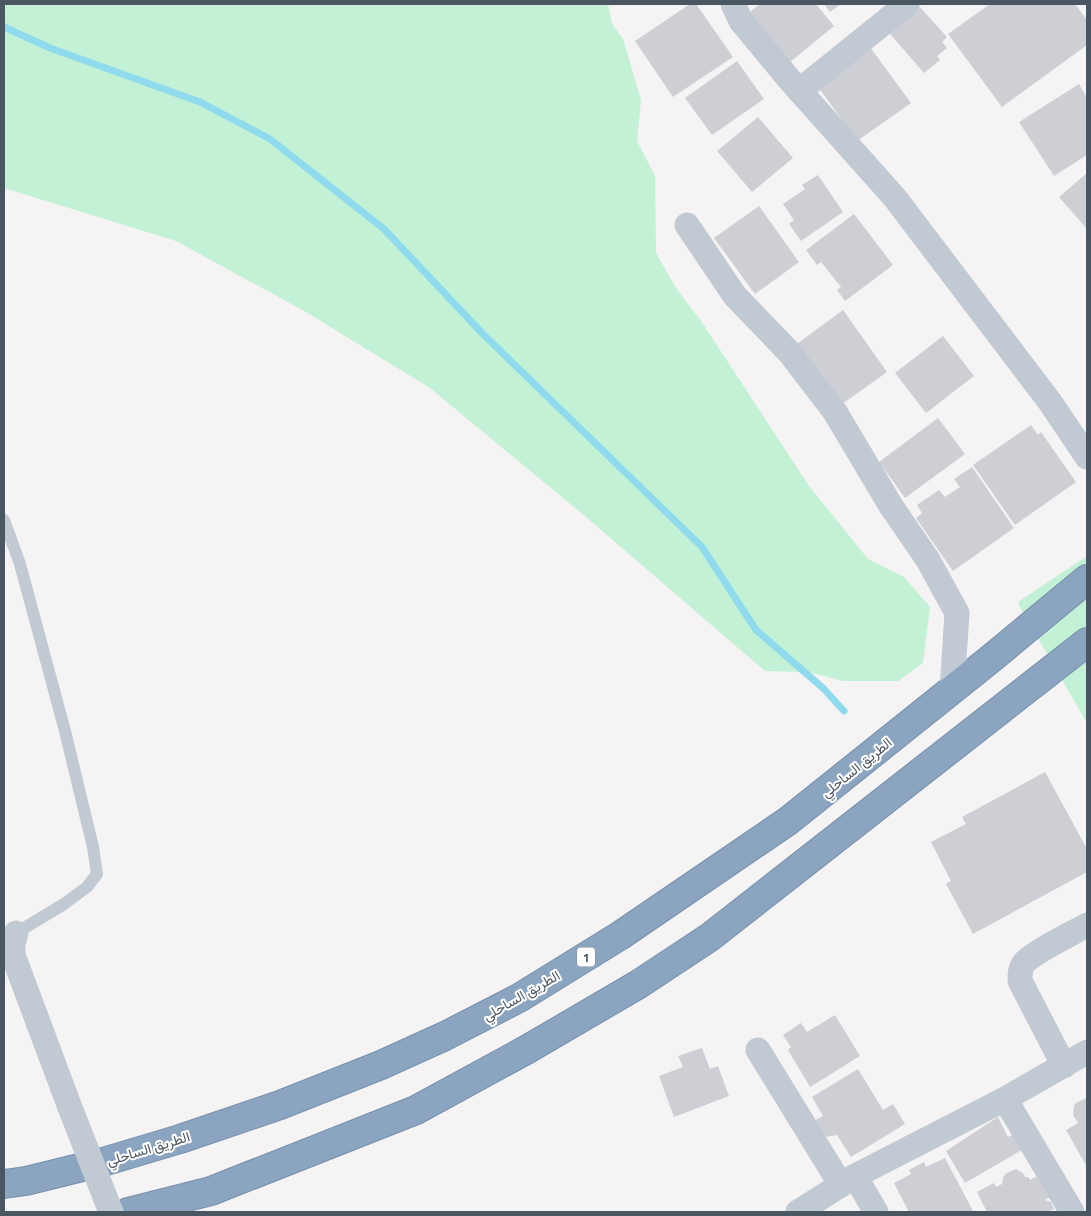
<svg xmlns="http://www.w3.org/2000/svg" width="1091" height="1216" font-family="'Titillium Web',Vazirmatn,sans-serif">
  <style>
    .green { fill: #c3f1d5 }
    .lines { fill: none; stroke-linecap: round; stroke-linejoin: round }
    .stream { stroke: #90daee; stroke-width: 7 }
    .building { fill: #cdcfd5 }
    .highway-casing { stroke: #7690ad; stroke-width: 30 }
    .lane { stroke: #c1cad2; stroke-width: 12 }
    .street { stroke: #c1cad2; stroke-width: 25 }
    .highway { stroke: #8ba5c1; stroke-width: 28 }
    .street-bridge { stroke: #c1cad2; stroke-width: 25 }
    .labels { text-anchor: middle; dominant-baseline: central; stroke-width: 4; stroke-linejoin: round; paint-order: stroke }
    .shield { fill: #fff; stroke: #808990; stroke-width: 1 }
    .shield-label { font-size: 12px; font-weight: bold; fill: #4a5661 }
    .street-label { font-size: 14px; fill: #4a5661; stroke: #fff }
  </style>
  <rect width="100%" height="100%" fill="#f5f3f3"/>
  <path class="green" d="M 4,4 L 608,4 L 612,24 L 623,39 L 641,100 L 637,141 L 655,176 L 656,253 L 676,288 L 701,321 L 809,486 L 868,559 L 904,577 L 930,607 L 923,663 L 898,681 L 843,681 L 809,672 L 765,671 L 586,517 L 430,388 L 306,312 L 176,241 L 4,188 Z
    M 1087,556 L 1087,723 L 1021,609 L 1018,602 Z"/>
  <g class="lines">
    <path class="stream" d="M 4,27 L 50,48 L 200,102 L 270,139 L 384,229 L 483,334 L 702,547 L 756,630 L 823,688 L 844,711"/>
  </g>
  <path class="building" d="M 690,4 L 696,4 L 733,57 L 673,97 L 635,41 Z
    M 760,4 L 816,4 L 834,26 L 784,67 L 743,17 Z
    M 824,4 L 841,4 L 830,12 Z
    M 990,4 L 1075,4 L 1087,20 L 1087,45 L 1002,107 L 948,34 Z
    M 920,7 L 947,37 L 942,42 L 947,48 L 937,56 L 940,60 L 924,73 L 885,28 L 905,20 Z
    M 867,43 L 911,103 L 857,141 L 814,81 Z
    M 737,61 L 764,99 L 712,135 L 685,98 Z
    M 1079,84 L 1087,98 L 1087,155 L 1054,176 L 1019,122 Z
    M 758,117 L 793,158 L 752,192 L 717,151 Z
    M 1087,173 L 1087,229 L 1059,197 Z
    M 818,175 L 843,212 L 801,241 L 789,224 L 794,220 L 783,204 L 805,189 L 802,185 Z
    M 759,206 L 799,262 L 755,294 L 714,238 Z
    M 854,214 L 893,265 L 845,301 L 837,290 L 841,287 L 821,262 L 817,265 L 806,250 Z
    M 843,310 L 887,372 L 838,407 L 794,346 Z
    M 943,336 L 974,376 L 926,413 L 895,373 Z
    M 938,418 L 965,454 L 905,498 L 879,462 Z
    M 1031,425 L 1038,435 L 1041,432 L 1076,482 L 1015,525 L 973,465 Z
    M 972,467 L 1014,528 L 953,571 L 916,518 L 922,513 L 917,505 L 939,490 L 945,497 L 960,487 L 954,479 Z
    M 1045,772 L 1087,849 L 1087,872 L 973,934 L 946,884 L 951,881 L 931,842 L 966,824 L 962,817 Z
    M 835,1015 L 860,1056 L 810,1087 L 788,1050 L 791,1047 L 783,1035 L 801,1023 L 807,1032 Z
    M 702,1048 L 710,1069 L 718,1066 L 729,1096 L 674,1117 L 659,1076 L 683,1067 L 678,1056 Z
    M 858,1069 L 883,1110 L 893,1104 L 905,1124 L 851,1157 L 837,1135 L 825,1137 L 815,1120 L 823,1116 L 812,1097 Z
    M 1084,1099 L 1087,1099 L 1087,1167 L 1066,1130 L 1078,1123 L 1073,1115 L 1074,1106 L 1076,1103 Z
    M 998,1117 L 1008,1137 L 1012,1135 L 1022,1150 L 965,1183 L 946,1151 Z
    M 945,1158 L 973,1211 L 970,1212 L 909,1212 L 894,1183 L 911,1174 L 909,1170 L 924,1162 L 926,1167 Z
    M 1016,1169 L 1023,1173 L 1025,1177 L 1028,1177 L 1030,1180 L 1035,1177 L 1042,1178 L 1052,1196 L 1045,1200 L 1051,1202 L 1054,1209 L 1048,1212 L 987,1212 L 977,1192 L 994,1183 L 996,1187 L 1002,1184 L 1003,1177 L 1007,1173 Z"/>
  <g class="lines">
    <g class="highway-casing">
      <path id="highway" d="M 4,1184 L 26,1181 L 103,1162 L 180,1139 L 280,1105 L 381,1065 L 445,1036 L 519,998 L 621,935 L 788,821 L 988,661 L 1087,579
        M 128,1212 L 211,1191 L 416,1110 L 526,1050 L 639,984 L 710,937 L 1087,642"/>
    </g>
    <path class="lane" d="M 4,520 L 20,564 L 65,731 L 93,847 L 97,874 L 87,887 L 64,904 L 16,933"/>
    <path class="street" d="M 733,4 L 741,21 L 789,79 L 895,198 L 1050,402 L 1087,457
      M 799,91 L 907,4
      M 687,225 L 735,296 L 789,352 L 835,412 L 891,506 L 928,560 L 957,613 L 952,690
      M 16,933 L 13,944 L 13,955 L 69,1105
      M 758,1050 L 841,1185
      M 1064,1066 L 1020,981 C 1020,975 1020,967 1025,962 C 1034,952 1073,933 1087,925
      M 1005,1099 L 1087,1052
      M 855,1176 L 876,1212
      M 798,1212 L 855,1176 L 1005,1099 L 1072,1212"/>
    <use href="#highway" class="highway"/>
    <path class="street-bridge" d="M 69,1105 L 111,1212"/>
  </g>
  <g class="labels">
    <rect class="shield" x="577" y="947.5" width="18" height="19" rx="4"/>
    <g class="shield-label">
      <text x="586" y="957">1</text>
    </g>
    <g class="street-label">
      <text transform="translate(856 767) rotate(-39)">الطريق الساحلي</text>
      <text transform="translate(521 995) rotate(-30)">الطريق الساحلي</text>
      <text transform="translate(148 1148) rotate(-17)">الطريق الساحلي</text>
    </g>
  </g>
  <rect width="1091" height="1216" fill="none" stroke="#4a5661" stroke-width="10"/>
</svg>
